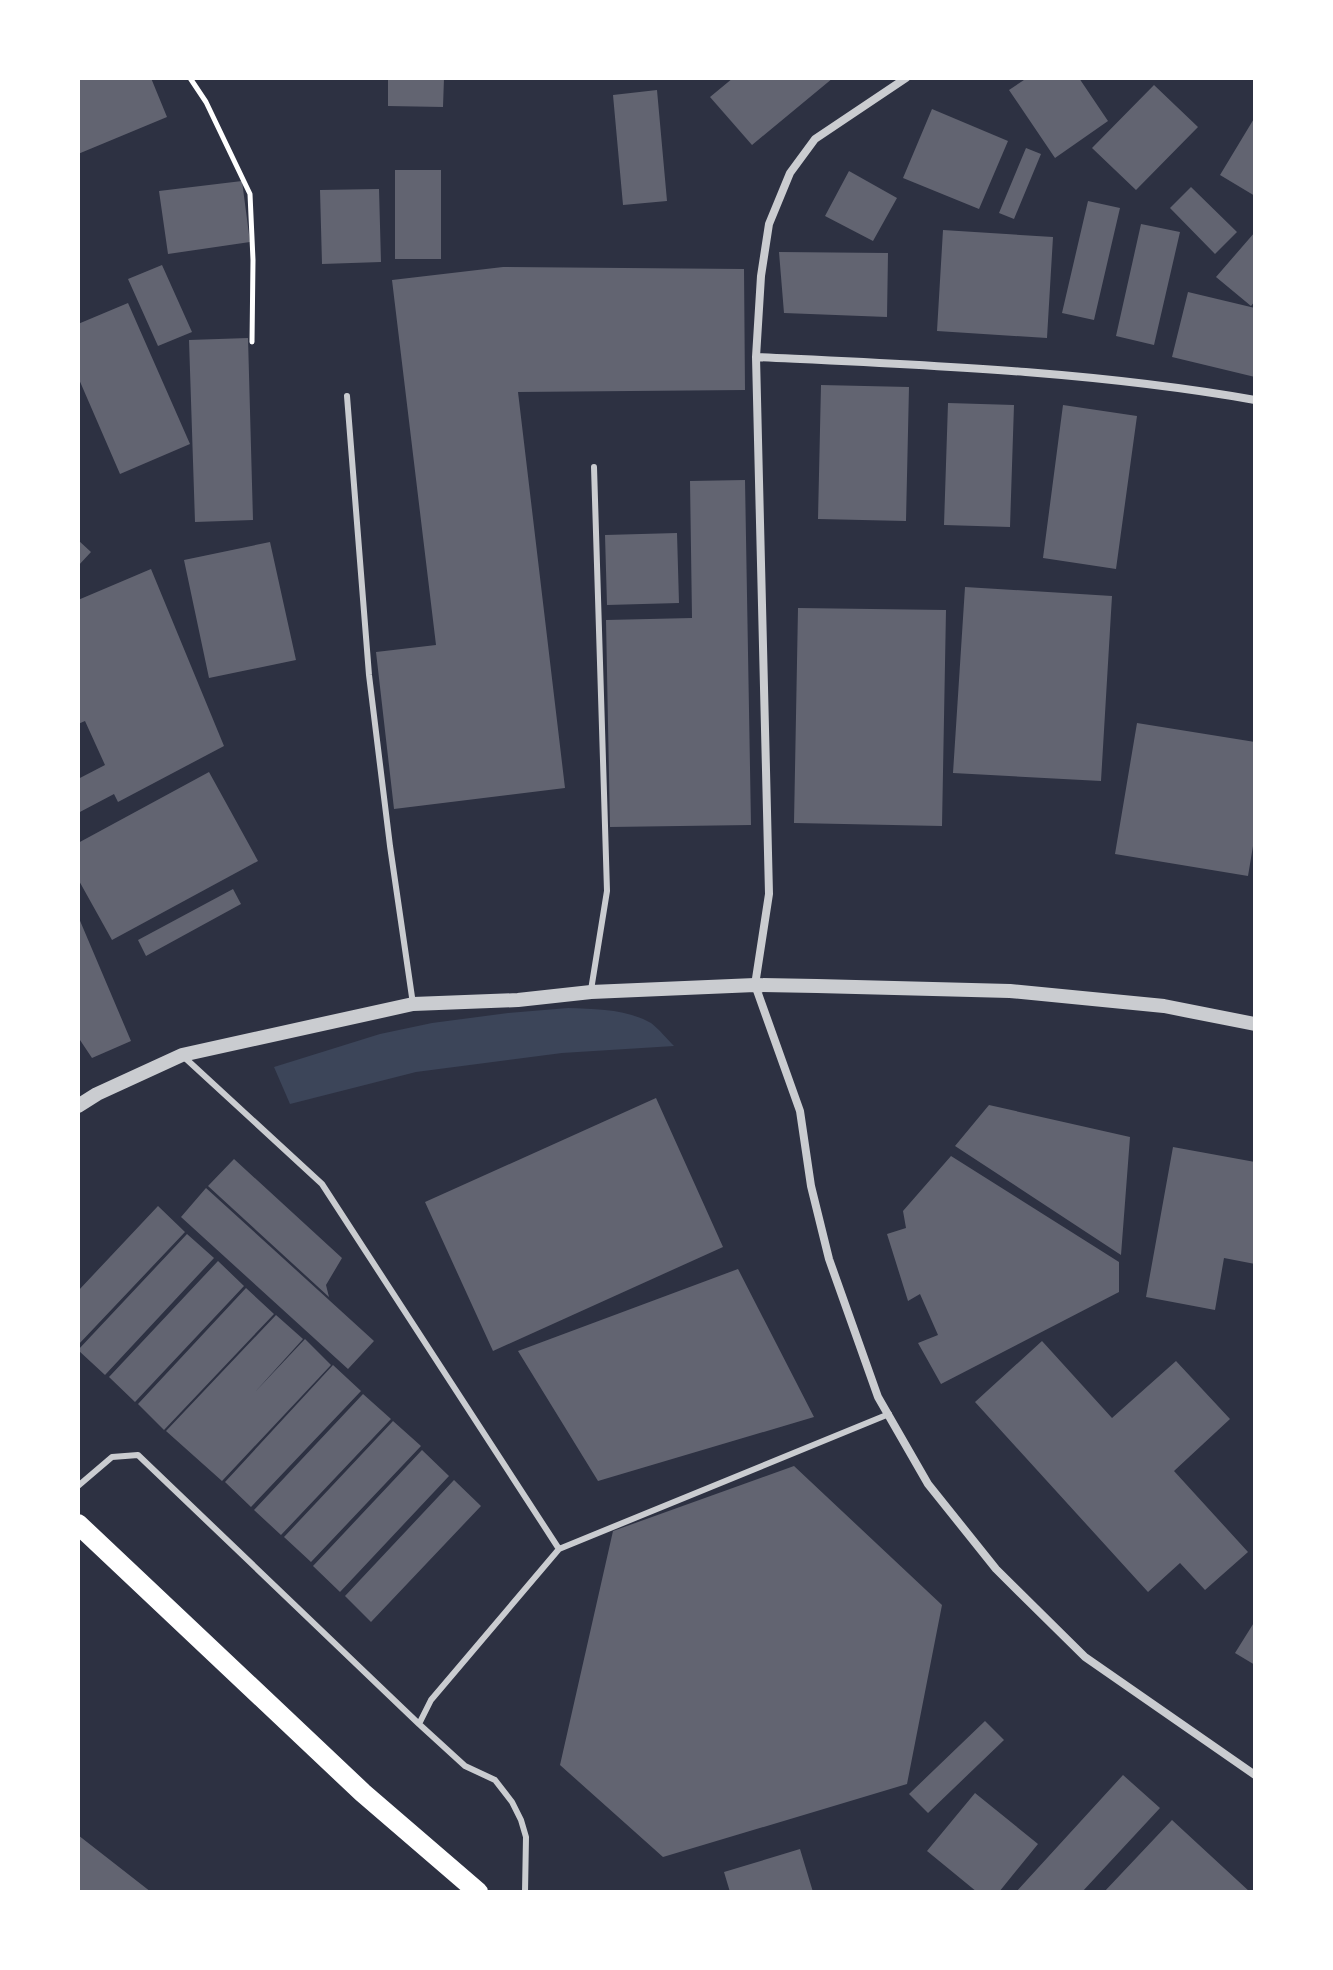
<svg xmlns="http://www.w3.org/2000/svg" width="1333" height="1970" font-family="'Source Serif 4',serif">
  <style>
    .green { fill: #3c4559 }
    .building { fill: #626471 }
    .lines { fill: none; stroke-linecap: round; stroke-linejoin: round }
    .path { stroke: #fff; stroke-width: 5 }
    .service { stroke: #caccd0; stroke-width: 6 }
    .minor { stroke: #caccd0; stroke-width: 8 }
    .tertiary { stroke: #caccd0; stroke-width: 14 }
    .primary { stroke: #fff; stroke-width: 20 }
  </style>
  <rect width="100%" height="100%" fill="#2d3142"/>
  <path class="green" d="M 568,1008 C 596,1009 626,1009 651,1023 C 659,1029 667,1039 674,1046 L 562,1053 L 416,1072 L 290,1104 L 274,1067 L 380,1034 L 432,1023 L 508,1013 Z"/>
  <path class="building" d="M 78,78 L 151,78 L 167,117 L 78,154 Z
    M 388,78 L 444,78 L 443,107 L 388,106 Z
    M 733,78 L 833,78 L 752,145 L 710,97 Z
    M 1027,78 L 1079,78 L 1108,121 L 1055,158 L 1009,90 Z
    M 1154,85 L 1198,127 L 1136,190 L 1092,148 Z
    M 657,90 L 667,201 L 623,205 L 613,95 Z
    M 932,109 L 1008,141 L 979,209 L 903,178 Z
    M 1255,117 L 1255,196 L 1220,175 Z
    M 1026,148 L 1041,154 L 1014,219 L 999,213 Z
    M 395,170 L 441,170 L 441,259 L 395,259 Z
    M 849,171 L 897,198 L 873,241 L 825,216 Z
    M 242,181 L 250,242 L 168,254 L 159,191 Z
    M 1191,187 L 1237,232 L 1215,254 L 1170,208 Z
    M 379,189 L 381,262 L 322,264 L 320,190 Z
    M 1088,201 L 1120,208 L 1094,320 L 1062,313 Z
    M 1141,224 L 1180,232 L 1154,345 L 1116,336 Z
    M 943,230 L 1053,237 L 1047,338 L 937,331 Z
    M 1255,232 L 1255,301 L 1251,306 L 1216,277 Z
    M 779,252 L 888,253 L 887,317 L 784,313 Z
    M 162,265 L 192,332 L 158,346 L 128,279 Z
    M 503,267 L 744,269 L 745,390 L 518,392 L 565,788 L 394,809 L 376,652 L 436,645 L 392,280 Z
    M 1188,292 L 1255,308 L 1255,377 L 1172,357 Z
    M 128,303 L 190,444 L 120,474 L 78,377 L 78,324 Z
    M 248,338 L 253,520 L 195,522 L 189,340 Z
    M 821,385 L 909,387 L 906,521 L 818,519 Z
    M 948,403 L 1014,405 L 1010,527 L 944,525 Z
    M 1063,405 L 1137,416 L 1116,569 L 1043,558 Z
    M 745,480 L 751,825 L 610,827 L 606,620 L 692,618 L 690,481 Z
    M 677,533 L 679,603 L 607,605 L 605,535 Z
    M 78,540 L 91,552 L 78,566 Z
    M 270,542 L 296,660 L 209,678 L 184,560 Z
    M 151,569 L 224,746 L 118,802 L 114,794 L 78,813 L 78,779 L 105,765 L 85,721 L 78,724 L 78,600 Z
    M 965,587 L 1112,596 L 1101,781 L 953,773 Z
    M 798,608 L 946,610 L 942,826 L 794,823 Z
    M 1137,723 L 1255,742 L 1255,834 L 1248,876 L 1115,854 Z
    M 209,772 L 258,861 L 112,940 L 78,879 L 78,843 Z
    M 233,889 L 241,904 L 146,956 L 138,940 Z
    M 78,916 L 131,1041 L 92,1058 L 78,1037 Z
    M 656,1098 L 723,1247 L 493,1351 L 425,1202 Z
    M 989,1105 L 1130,1137 L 1121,1255 L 955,1146 Z
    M 1173,1147 L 1255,1162 L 1255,1264 L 1224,1258 L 1215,1310 L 1146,1297 Z
    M 951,1156 L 1119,1262 L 1119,1292 L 941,1384 L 918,1343 L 938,1335 L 920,1294 L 908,1301 L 887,1234 L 906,1228 L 903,1211 Z
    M 234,1159 L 342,1258 L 326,1285 L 329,1297 L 208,1186 Z
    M 206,1188 L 374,1341 L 348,1369 L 181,1217 Z
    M 158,1206 L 185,1232 L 78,1345 L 78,1291 Z
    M 187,1234 L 214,1258 L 105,1375 L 78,1350 Z
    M 218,1261 L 244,1286 L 135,1402 L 109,1377 Z
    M 738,1269 L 814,1417 L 598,1481 L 518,1351 Z
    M 246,1288 L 274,1314 L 164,1430 L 138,1404 Z
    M 276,1315 L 303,1339 L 255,1392 L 305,1339 L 331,1365 L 222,1481 L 166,1431 Z
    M 1042,1341 L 1112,1418 L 1176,1361 L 1230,1419 L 1174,1471 L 1248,1552 L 1205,1590 L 1180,1563 L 1148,1592 L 975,1402 Z
    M 333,1365 L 361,1391 L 251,1507 L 225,1482 Z
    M 363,1394 L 391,1419 L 281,1535 L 254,1510 Z
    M 393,1421 L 421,1446 L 311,1562 L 284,1537 Z
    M 422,1450 L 449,1476 L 340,1592 L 313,1566 Z
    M 794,1466 L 942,1605 L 907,1784 L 663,1857 L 560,1765 L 613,1531 Z
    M 454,1480 L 481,1506 L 371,1622 L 345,1596 Z
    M 1255,1621 L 1255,1665 L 1235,1653 Z
    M 985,1721 L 1004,1740 L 928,1813 L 909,1794 Z
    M 1123,1775 L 1160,1808 L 1082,1892 L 1016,1892 Z
    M 975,1793 L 1038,1844 L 999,1892 L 977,1892 L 927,1851 Z
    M 1172,1820 L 1250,1892 L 1104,1892 Z
    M 78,1835 L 151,1892 L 78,1892 Z
    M 800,1849 L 813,1892 L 730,1892 L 724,1872 Z"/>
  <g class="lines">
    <path class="path" d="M 190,78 L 206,102 L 250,194 L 253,260 L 252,342"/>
    <path class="service" d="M 347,396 L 369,675 L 390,846 L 413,1004
      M 591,990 L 607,891 L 594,467
      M 184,1057 L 322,1184 L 559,1549
      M 78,1486 L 112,1457 L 138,1455 L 419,1724
      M 525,1892 L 526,1837 L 521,1820 L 512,1802 L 495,1780 L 465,1766 L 419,1724 L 431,1700 L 559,1549 L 889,1414"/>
    <path class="minor" d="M 906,78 L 815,139 L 790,173 L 769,224 L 761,276 L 756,357 L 769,894 L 755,985 L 800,1111 L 811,1186 L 829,1259 L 878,1397 L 928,1484 L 996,1569 L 1085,1657 L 1255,1775
      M 756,357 C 924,365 1090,371 1255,400"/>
    <path class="tertiary" d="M 78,1106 L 97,1094 L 182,1055 L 413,1004 L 518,1000 L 591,992 L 755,985 L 817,986 L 1010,991 L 1164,1006 L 1255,1024"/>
    <path class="primary" d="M 78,1524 L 363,1793 L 478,1892"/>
  </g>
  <rect width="1333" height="1970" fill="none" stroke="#ffffff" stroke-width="160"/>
</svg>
